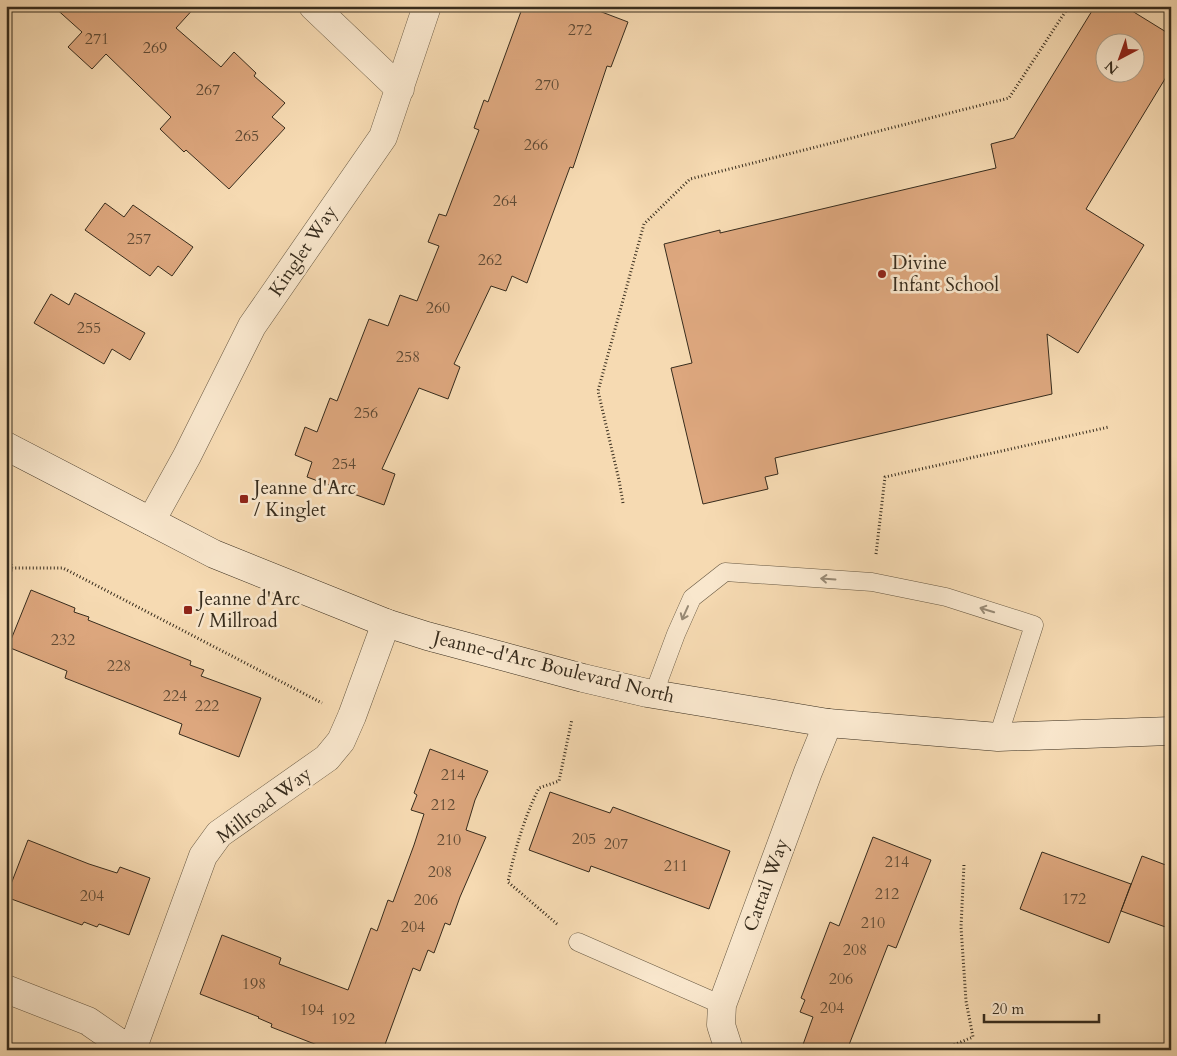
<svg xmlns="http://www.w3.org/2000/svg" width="1177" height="1056" font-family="Cardo,serif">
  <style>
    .building { fill: #dda77e; stroke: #372c1d; fill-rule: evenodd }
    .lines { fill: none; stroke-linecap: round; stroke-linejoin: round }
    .service-casing { stroke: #675842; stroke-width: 19 }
    .minor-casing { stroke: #675842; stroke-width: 29 }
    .secondary-casing { stroke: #372c1d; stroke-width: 29 }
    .path { stroke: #372c1d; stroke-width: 3; stroke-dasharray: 1 2.5; stroke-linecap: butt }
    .service { stroke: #f9e7cd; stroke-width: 18 }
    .minor { stroke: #f9e7cd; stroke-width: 28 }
    .secondary { stroke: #f9e7cd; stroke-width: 28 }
    .oneway { stroke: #988a75 }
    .poi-dot { fill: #8f2418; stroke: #f9e7cd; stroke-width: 2 }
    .labels { text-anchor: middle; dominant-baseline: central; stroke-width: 5; stroke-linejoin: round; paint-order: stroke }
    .number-label { font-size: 16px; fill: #604b35 }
    .street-label { font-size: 19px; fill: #372c1d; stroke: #f9e7cd }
    .poi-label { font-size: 19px; fill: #372c1d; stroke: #f9e7cd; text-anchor: start }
  </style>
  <rect width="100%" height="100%" fill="#f6dab2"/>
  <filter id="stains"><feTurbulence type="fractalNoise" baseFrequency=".004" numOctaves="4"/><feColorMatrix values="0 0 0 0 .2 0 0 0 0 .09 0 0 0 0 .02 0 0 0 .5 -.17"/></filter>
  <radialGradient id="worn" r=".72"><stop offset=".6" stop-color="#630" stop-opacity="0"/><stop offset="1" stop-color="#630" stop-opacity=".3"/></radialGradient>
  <path class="building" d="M 53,6 L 196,6 L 176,28 L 221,67 L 234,52 L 256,73 L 254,76 L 285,103 L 272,117 L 285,128 L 229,189 L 186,150 L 184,152 L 160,129 L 171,117 L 106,54 L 92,69 L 68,47 L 82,32 Z
    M 523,6 L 586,6 L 628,22 L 611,67 L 607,66 L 573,168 L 570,167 L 527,283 L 512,276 L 506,291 L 491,286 L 454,364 L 460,367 L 448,399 L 419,388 L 382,469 L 395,474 L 384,505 L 307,477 L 312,462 L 295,455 L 305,427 L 317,432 L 330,398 L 337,401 L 369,319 L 388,326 L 400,295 L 417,301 L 439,246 L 428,242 L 439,214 L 446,216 L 479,130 L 474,128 L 484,100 L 488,102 Z
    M 1095,6 L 1124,6 L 1171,35 L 1171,69 L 1086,209 L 1144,245 L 1078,353 L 1047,334 L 1052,394 L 775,458 L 778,474 L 765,477 L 768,489 L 703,504 L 671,368 L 692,363 L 664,244 L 720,230 L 720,233 L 996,168 L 991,144 L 1014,138 ZM 1104,42 L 1134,42 L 1134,72 L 1104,72 Z
    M 105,203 L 124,217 L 133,205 L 193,247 L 172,276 L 158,266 L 150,276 L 85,230 Z
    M 75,293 L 145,333 L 130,360 L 112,349 L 104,364 L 34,323 L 51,294 L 69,305 Z
    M 31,590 L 75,608 L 74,612 L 89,617 L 88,620 L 191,661 L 190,665 L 204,670 L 201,676 L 261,698 L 239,757 L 179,734 L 182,724 L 65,678 L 67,671 L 8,647 Z
    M 430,749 L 488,771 L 475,800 L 466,830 L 486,837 L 460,897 L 450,925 L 445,923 L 434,953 L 428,950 L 420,971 L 413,968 L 383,1050 L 330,1050 L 271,1027 L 272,1024 L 258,1018 L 259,1017 L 200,994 L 222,935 L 281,958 L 279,964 L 348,990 L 371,928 L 377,931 L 388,900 L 393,902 L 414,845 L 424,814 L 411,810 L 417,795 L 414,793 Z
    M 550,792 L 610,813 L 613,807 L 730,851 L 709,909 L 591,866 L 589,872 L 529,850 Z
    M 873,837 L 931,860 L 896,948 L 888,945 L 847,1050 L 801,1050 L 813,1017 L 800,1012 L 805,1000 L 801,998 L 830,922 L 839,926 Z
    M 28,840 L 89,864 L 117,873 L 120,867 L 150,878 L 129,935 L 99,924 L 97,927 L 84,922 L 82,925 L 6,897 Z
    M 1042,852 L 1131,884 L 1109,943 L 1020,909 Z
    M 1142,856 L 1171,867 L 1171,929 L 1121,911 Z"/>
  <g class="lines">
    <g class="service-casing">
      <path id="service" d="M 654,693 L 676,634 L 692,598 L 725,572 L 872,582 L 946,597 L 1034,625 L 998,737
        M 578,942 L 722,1005"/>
    </g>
    <g class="minor-casing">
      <path id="minor" d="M 313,6 L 400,89
        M 151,521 L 187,456 L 252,326 L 383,137 L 427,6
        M 6,989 L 88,1021 L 130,1050
        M 132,1050 L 203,856 L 219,834 L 327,758 L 341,741 L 352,716 L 386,623
        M 729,1050 L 721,1025 L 722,1005 L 808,772 L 828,723"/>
    </g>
    <g class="secondary-casing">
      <path id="secondary" d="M 6,446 L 214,554 L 386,623 L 427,636 L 583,678 L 647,693 L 828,723 L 998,737 L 1171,731"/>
    </g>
    <path class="path" d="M 623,503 L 619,480 L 598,391 L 644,224 L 690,179 L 1009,98 L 1069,6
      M 6,544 L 12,568 L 63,568 L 322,703
      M 876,554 L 885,477 L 1109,427
      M 6,584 L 12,568
      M 557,924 L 508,882 C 515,849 524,818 539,788 L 559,781 L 572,719
      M 941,1050 L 973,1037 L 966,1001 L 961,927 L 964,864"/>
    <use href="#service" class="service"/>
    <use href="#minor" class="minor"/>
    <use href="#secondary" class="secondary"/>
  </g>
  <defs><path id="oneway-shaft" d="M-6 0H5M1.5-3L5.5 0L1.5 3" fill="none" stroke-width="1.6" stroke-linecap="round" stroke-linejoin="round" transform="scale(1.25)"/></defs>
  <g class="oneway">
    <use href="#oneway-shaft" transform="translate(828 579) rotate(-176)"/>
    <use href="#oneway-shaft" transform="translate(987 610) rotate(-163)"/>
    <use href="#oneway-shaft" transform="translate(685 613) rotate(114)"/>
  </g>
  <g class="poi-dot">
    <circle cx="882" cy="274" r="5"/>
    <rect x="239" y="494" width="10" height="10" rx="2.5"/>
    <rect x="183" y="605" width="10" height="10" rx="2.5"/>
  </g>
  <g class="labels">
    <g class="number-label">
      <text x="580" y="30">272</text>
      <text x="97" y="39">271</text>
      <text x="155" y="48">269</text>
      <text x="547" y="85">270</text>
      <text x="208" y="90">267</text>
      <text x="247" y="136">265</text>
      <text x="536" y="145">266</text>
      <text x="505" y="201">264</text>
      <text x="139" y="239">257</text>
      <text x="490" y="260">262</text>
      <text x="438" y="308">260</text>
      <text x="89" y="328">255</text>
      <text x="408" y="357">258</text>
      <text x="366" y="413">256</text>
      <text x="344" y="464">254</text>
      <text x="63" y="640">232</text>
      <text x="119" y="666">228</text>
      <text x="175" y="696">224</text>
      <text x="207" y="706">222</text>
      <text x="453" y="775">214</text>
      <text x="443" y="805">212</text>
      <text x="584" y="839">205</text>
      <text x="449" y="840">210</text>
      <text x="616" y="844">207</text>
      <text x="897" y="862">214</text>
      <text x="676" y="866">211</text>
      <text x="440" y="872">208</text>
      <text x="887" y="894">212</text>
      <text x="92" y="896">204</text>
      <text x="1074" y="899">172</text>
      <text x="426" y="900">206</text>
      <text x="873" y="923">210</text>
      <text x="413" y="927">204</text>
      <text x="855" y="950">208</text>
      <text x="841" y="979">206</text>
      <text x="254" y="984">198</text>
      <text x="832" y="1008">204</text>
      <text x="312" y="1010">194</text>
      <text x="343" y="1019">192</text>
    </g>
    <g class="street-label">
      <text transform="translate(303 251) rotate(-56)">Kinglet Way</text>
      <text transform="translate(554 667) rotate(14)">Jeanne-d'Arc Boulevard North</text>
      <text transform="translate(264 805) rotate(-37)">Millroad Way</text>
      <text transform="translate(766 885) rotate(-70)">Cattail Way</text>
    </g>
    <g class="poi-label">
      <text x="892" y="263">Divine<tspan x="892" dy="22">Infant School</tspan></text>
      <text x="254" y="488">Jeanne d'Arc<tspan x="254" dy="22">/ Kinglet</tspan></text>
      <text x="198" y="599">Jeanne d'Arc<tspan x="198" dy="22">/ Millroad</tspan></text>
    </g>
  </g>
  <rect width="1177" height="1056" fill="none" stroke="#f6dab2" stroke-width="25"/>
  <rect x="8" y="8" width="1162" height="1041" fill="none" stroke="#372c1d" stroke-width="2.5"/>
  <rect x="12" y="12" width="1152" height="1031" fill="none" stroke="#372c1d"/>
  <g transform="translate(1120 58) rotate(221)"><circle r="24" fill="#f9e7cd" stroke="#ab9c87"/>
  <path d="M0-4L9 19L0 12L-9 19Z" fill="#8f2418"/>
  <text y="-8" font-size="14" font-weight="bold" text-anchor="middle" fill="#372c1d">N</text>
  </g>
  <path d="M984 1014v8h115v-8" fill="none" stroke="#372c1d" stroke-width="2.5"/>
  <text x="992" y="1014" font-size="15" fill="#372c1d" stroke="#f9e7cd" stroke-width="4" paint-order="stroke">20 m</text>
  <rect width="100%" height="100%" filter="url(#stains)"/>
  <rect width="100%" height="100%" fill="url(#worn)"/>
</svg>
